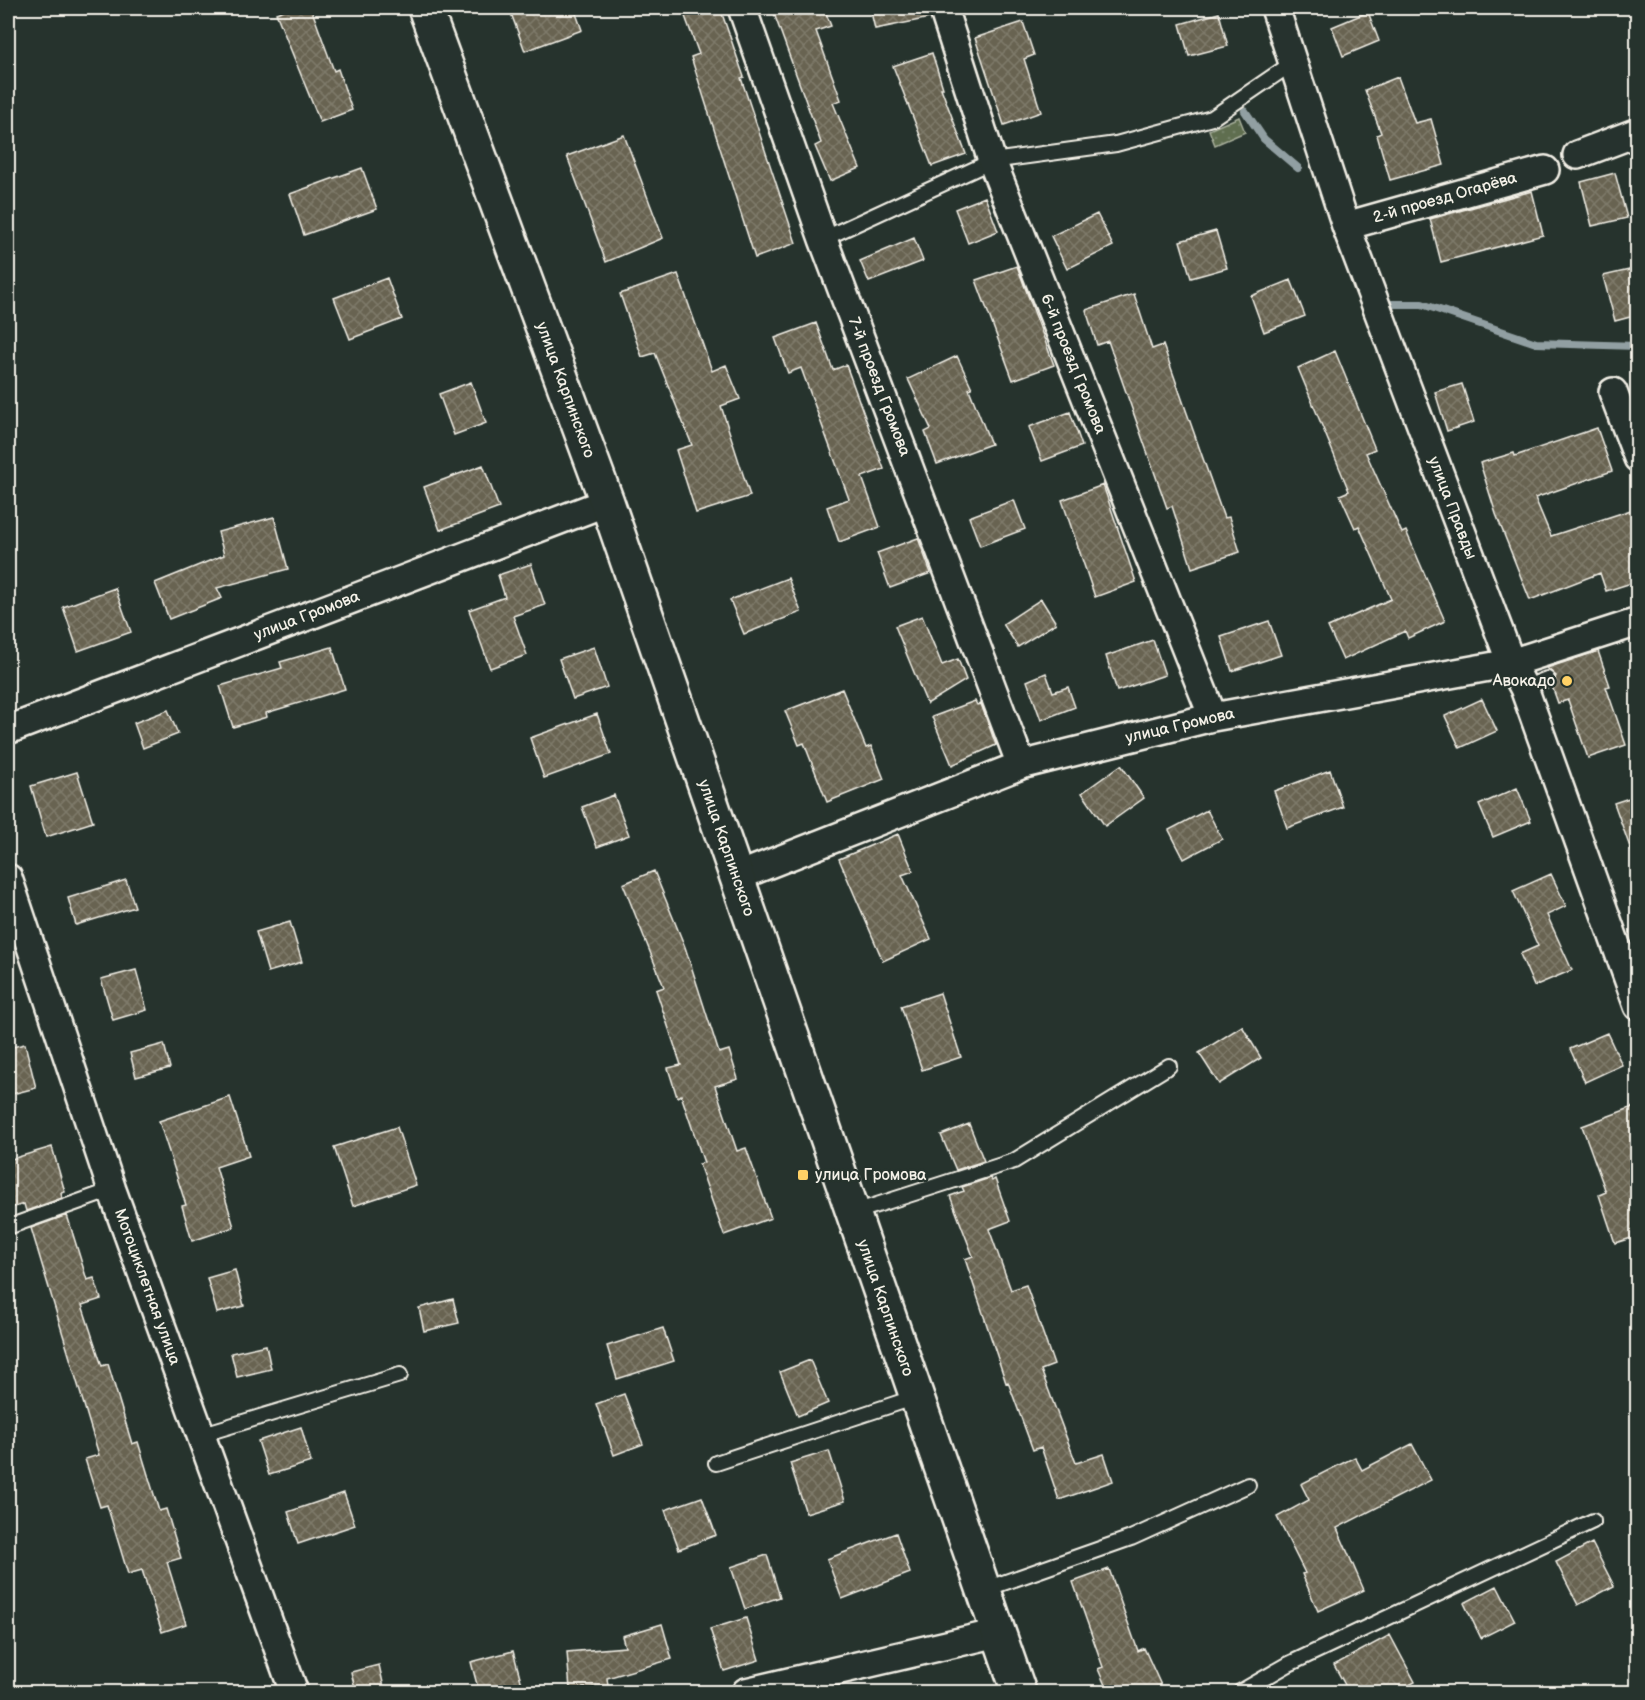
<svg xmlns="http://www.w3.org/2000/svg" width="1645" height="1700" font-family="'Balsamiq Sans',sans-serif">
  <style>
    .park { fill: url(#park-dots); stroke: #a9b09c; stroke-width: 1.5 }
    .lines { fill: none; stroke-linecap: round; stroke-linejoin: round }
    .stream { stroke: #919fa2; stroke-width: 8 }
    .building { fill: url(#building-cross-hatch); stroke: #f4f1e8; stroke-width: 1.5 }
    .lane-casing { stroke: #f4f1e8; stroke-width: 18 }
    .street-casing { stroke: #f4f1e8; stroke-width: 32 }
    .primary-casing { stroke: #f4f1e8; stroke-width: 38 }
    .lane { stroke: #26332d; stroke-width: 14 }
    .street { stroke: #26332d; stroke-width: 27 }
    .primary { stroke: #26332d; stroke-width: 33 }
    .poi-dot { fill: #ffd166; stroke: #26332d; stroke-width: 2 }
    .labels { text-anchor: middle; dominant-baseline: central; stroke-width: 4.5; stroke-linejoin: round; paint-order: stroke }
    .street-label { font-size: 16px; fill: #f4f1e8; stroke: #26332d }
    .poi-label { font-size: 16px; fill: #f4f1e8; stroke: #26332d; text-anchor: end }
  </style>
  <defs>
    <pattern id="park-dots" width="8" height="8" patternUnits="userSpaceOnUse" patternTransform="scale(1.5)"><rect width="8" height="8" fill="#5e6e50"/><path d="M2 2h.1M6 6h.1" fill="none" stroke="#768369" stroke-width="1.8" stroke-linecap="round"/></pattern>
    <pattern id="building-cross-hatch" width="8" height="8" patternUnits="userSpaceOnUse" patternTransform="scale(1.5)"><rect width="8" height="8" fill="#686351"/><path d="M0 0l8 8M0 8l8-8" fill="none" stroke="#7e7a6a"/></pattern>
  </defs>
  <rect width="100%" height="100%" fill="#26332d"/>
  <filter id="ink" filterUnits="userSpaceOnUse"><feTurbulence type="fractalNoise" baseFrequency=".0167" numOctaves="2"/><feDisplacementMap in="SourceGraphic" scale="12" xChannelSelector="R" yChannelSelector="G"/><feConvolveMatrix kernelMatrix="1 2 1 2 8 2 1 2 1" color-interpolation-filters="sRGB"/></filter>
  <g filter="url(#ink)">
    <path class="park" d="M 1239,117 L 1245,132 L 1215,145 L 1209,130 Z"/>
    <g class="lines">
      <path class="stream" d="M 1245,111 L 1264,139 L 1298,168
        M 1382,304 L 1422,304 L 1536,343 L 1638,346"/>
    </g>
    <path class="building" d="M 290,8 L 311,8 L 334,71 L 338,69 L 352,110 L 320,122 L 276,13 Z
      M 509,8 L 574,8 L 582,30 L 525,51 Z
      M 682,8 L 720,8 L 744,77 L 741,78 L 796,243 L 755,258 L 691,57 L 699,54 Z
      M 772,8 L 824,8 L 831,26 L 816,31 L 841,100 L 833,103 L 860,168 L 830,181 L 815,146 L 821,143 Z
      M 870,8 L 928,8 L 930,18 L 875,29 Z
      M 1368,12 L 1379,41 L 1343,56 L 1332,27 Z
      M 1219,13 L 1228,46 L 1189,56 L 1180,24 Z
      M 1023,22 L 1034,55 L 1024,59 L 1041,112 L 1004,125 L 975,38 Z
      M 932,53 L 943,88 L 941,88 L 966,154 L 932,166 L 893,66 Z
      M 1398,77 L 1415,123 L 1431,119 L 1444,165 L 1390,180 L 1377,135 L 1381,133 L 1365,90 Z
      M 624,135 L 663,238 L 606,262 L 567,156 Z
      M 362,168 L 377,209 L 304,235 L 290,194 Z
      M 1615,173 L 1627,218 L 1592,226 L 1581,182 Z
      M 1532,191 L 1543,235 L 1441,262 L 1430,219 Z
      M 985,197 L 998,231 L 968,243 L 955,209 Z
      M 1097,214 L 1113,246 L 1067,269 L 1051,236 Z
      M 1216,231 L 1227,268 L 1191,278 L 1180,241 Z
      M 914,238 L 923,261 L 869,282 L 860,261 Z
      M 1017,266 L 1054,365 L 1013,380 L 976,280 Z
      M 1638,268 L 1638,315 L 1615,321 L 1603,276 Z
      M 678,274 L 712,371 L 726,365 L 740,399 L 721,406 L 750,496 L 696,513 L 676,450 L 692,445 L 655,353 L 642,357 L 620,294 Z
      M 387,278 L 402,319 L 350,339 L 334,298 Z
      M 1291,280 L 1305,316 L 1264,332 L 1251,296 Z
      M 1134,294 L 1152,349 L 1163,345 L 1224,518 L 1229,517 L 1240,552 L 1192,568 L 1172,506 L 1167,508 L 1108,341 L 1097,345 L 1086,310 Z
      M 816,323 L 833,370 L 846,365 L 884,469 L 862,477 L 880,527 L 839,542 L 827,507 L 849,499 L 801,368 L 788,373 L 775,338 Z
      M 1335,351 L 1375,449 L 1366,453 L 1402,533 L 1406,531 L 1445,621 L 1408,638 L 1405,631 L 1343,660 L 1328,627 L 1391,599 L 1359,526 L 1355,528 L 1340,495 L 1349,491 L 1298,368 Z
      M 957,356 L 972,388 L 969,389 L 991,444 L 937,464 L 925,432 L 931,429 L 908,379 Z
      M 471,382 L 486,423 L 454,435 L 439,394 Z
      M 1462,384 L 1474,422 L 1447,431 L 1435,392 Z
      M 1070,412 L 1082,446 L 1042,461 L 1029,427 Z
      M 1597,428 L 1612,471 L 1535,498 L 1551,536 L 1634,509 L 1638,520 L 1638,581 L 1606,591 L 1600,573 L 1530,600 L 1496,514 L 1480,463 L 1514,453 L 1515,456 Z
      M 483,465 L 499,508 L 440,530 L 424,487 Z
      M 1103,485 L 1136,582 L 1095,597 L 1062,500 Z
      M 1014,500 L 1025,529 L 980,546 L 969,517 Z
      M 274,517 L 288,569 L 217,588 L 222,598 L 169,619 L 155,583 L 224,555 L 218,532 Z
      M 918,538 L 931,573 L 890,588 L 877,553 Z
      M 531,564 L 545,605 L 513,616 L 527,655 L 490,668 L 469,610 L 505,597 L 498,575 Z
      M 788,578 L 801,612 L 744,634 L 730,600 Z
      M 115,588 L 131,632 L 78,651 L 63,607 Z
      M 1041,599 L 1056,623 L 1018,647 L 1003,624 Z
      M 922,616 L 942,665 L 958,659 L 966,680 L 927,704 L 895,626 Z
      M 1269,621 L 1281,655 L 1232,671 L 1221,637 Z
      M 1153,640 L 1165,675 L 1117,691 L 1106,656 Z
      M 332,647 L 345,689 L 266,713 L 267,717 L 233,727 L 220,686 L 282,668 L 280,662 Z
      M 594,647 L 607,687 L 573,699 L 559,659 Z
      M 1598,651 L 1610,686 L 1606,687 L 1626,745 L 1588,758 L 1568,700 L 1558,703 L 1552,686 L 1556,676 L 1547,668 Z
      M 1046,673 L 1053,692 L 1068,687 L 1075,707 L 1041,720 L 1027,681 Z
      M 842,689 L 866,748 L 871,746 L 884,779 L 827,802 L 804,743 L 799,745 L 785,711 Z
      M 1482,699 L 1497,731 L 1460,748 L 1445,716 Z
      M 975,701 L 977,705 L 981,704 L 996,745 L 952,765 L 932,717 Z
      M 168,710 L 178,734 L 143,748 L 134,723 Z
      M 597,714 L 611,754 L 544,778 L 530,738 Z
      M 1121,765 L 1144,798 L 1105,826 L 1082,793 Z
      M 1330,770 L 1343,807 L 1287,828 L 1274,791 Z
      M 77,772 L 93,822 L 46,837 L 31,786 Z
      M 1517,788 L 1531,821 L 1493,837 L 1479,805 Z
      M 614,795 L 629,835 L 597,847 L 582,807 Z
      M 1638,795 L 1638,860 L 1635,861 L 1614,803 Z
      M 1207,810 L 1222,839 L 1184,859 L 1169,830 Z
      M 898,834 L 913,871 L 902,875 L 931,939 L 883,961 L 839,859 Z
      M 654,871 L 685,947 L 719,1053 L 729,1050 L 738,1079 L 715,1086 L 737,1151 L 746,1148 L 771,1218 L 724,1235 L 699,1164 L 704,1163 L 681,1095 L 677,1097 L 668,1068 L 681,1065 L 656,990 L 664,987 L 623,884 Z
      M 1551,874 L 1566,906 L 1547,915 L 1572,970 L 1534,986 L 1520,954 L 1538,946 L 1513,891 Z
      M 126,880 L 135,907 L 76,925 L 68,898 Z
      M 290,922 L 302,962 L 268,972 L 256,932 Z
      M 136,970 L 147,1010 L 113,1020 L 101,979 Z
      M 940,993 L 961,1057 L 922,1070 L 901,1006 Z
      M 1242,1026 L 1261,1058 L 1219,1084 L 1199,1053 Z
      M 1607,1033 L 1622,1065 L 1585,1082 L 1570,1049 Z
      M 25,1044 L 36,1088 L 8,1095 L 8,1048 Z
      M 164,1044 L 170,1068 L 136,1077 L 130,1053 Z
      M 230,1097 L 249,1156 L 216,1167 L 234,1227 L 192,1241 L 182,1206 L 186,1205 L 159,1121 Z
      M 1633,1107 L 1638,1120 L 1638,1236 L 1615,1243 L 1599,1195 L 1606,1192 L 1582,1126 Z
      M 969,1124 L 984,1161 L 956,1170 L 941,1135 Z
      M 397,1127 L 416,1185 L 353,1206 L 334,1147 Z
      M 52,1147 L 65,1192 L 61,1193 L 62,1198 L 26,1211 L 24,1204 L 8,1209 L 8,1160 Z
      M 990,1178 L 992,1181 L 995,1179 L 1010,1221 L 989,1229 L 1011,1290 L 1026,1285 L 1054,1365 L 1041,1370 L 1076,1463 L 1104,1454 L 1113,1481 L 1059,1500 L 1041,1447 L 1033,1450 L 1008,1382 L 1006,1383 L 965,1259 L 973,1256 L 950,1196 L 964,1191 L 962,1187 Z
      M 67,1215 L 87,1280 L 94,1278 L 101,1299 L 82,1305 L 102,1366 L 108,1364 L 132,1444 L 138,1442 L 159,1511 L 166,1509 L 181,1558 L 167,1562 L 186,1624 L 162,1632 L 142,1570 L 128,1574 L 107,1505 L 100,1507 L 85,1459 L 99,1455 L 31,1228 Z
      M 235,1270 L 244,1306 L 217,1313 L 207,1278 Z
      M 453,1299 L 459,1323 L 424,1331 L 419,1308 Z
      M 663,1328 L 674,1361 L 617,1379 L 607,1346 Z
      M 266,1345 L 271,1369 L 237,1377 L 231,1353 Z
      M 810,1360 L 828,1403 L 798,1416 L 780,1372 Z
      M 624,1394 L 643,1444 L 614,1455 L 596,1404 Z
      M 301,1427 L 311,1462 L 269,1475 L 258,1441 Z
      M 1412,1444 L 1431,1480 L 1337,1528 L 1364,1590 L 1318,1611 L 1302,1574 L 1305,1573 L 1277,1517 L 1309,1500 L 1301,1484 L 1355,1457 L 1362,1470 Z
      M 829,1451 L 845,1501 L 806,1513 L 790,1463 Z
      M 344,1493 L 355,1525 L 298,1544 L 288,1512 Z
      M 702,1497 L 716,1535 L 679,1549 L 665,1510 Z
      M 896,1533 L 910,1573 L 842,1599 L 827,1559 Z
      M 1592,1543 L 1614,1586 L 1578,1605 L 1556,1562 Z
      M 767,1555 L 780,1597 L 745,1609 L 731,1567 Z
      M 1109,1569 L 1138,1651 L 1144,1648 L 1164,1692 L 1108,1692 L 1098,1669 L 1103,1667 L 1073,1582 Z
      M 1497,1586 L 1515,1621 L 1481,1638 L 1464,1603 Z
      M 746,1618 L 759,1660 L 724,1671 L 710,1629 Z
      M 662,1624 L 672,1659 L 607,1678 L 608,1686 L 570,1689 L 567,1652 L 625,1647 L 622,1636 Z
      M 1390,1635 L 1415,1682 L 1396,1692 L 1349,1692 L 1334,1665 Z
      M 513,1651 L 524,1692 L 479,1692 L 471,1662 Z
      M 379,1665 L 385,1692 L 356,1692 L 351,1672 Z"/>
    <g class="lines">
      <g class="lane-casing">
        <path id="lane" d="M 823,239 L 992,161 L 1116,144 L 1212,118 L 1294,62
          M 1524,688 L 1547,679
          M 852,1213 L 1014,1161 L 1169,1066
          M 8,1227 L 112,1190
          M 200,1435 L 400,1375
          M 716,1463 L 916,1397
          M 983,1590 L 1131,1538 L 1248,1485
          M 1240,1692 L 1289,1664 L 1593,1521"/>
      </g>
      <g class="street-casing">
        <path id="street" d="M 742,8 L 823,239 L 1021,765
          M 943,8 L 992,161 L 1213,717
          M 1275,8 L 1346,226 L 1511,663 L 1524,688 L 1638,1006
          M 1577,155 L 1638,132
          M 1346,226 L 1545,170
          M 1613,392 L 1638,458
          M 8,730 L 607,502
          M 736,877 L 1021,765 L 1213,717 L 1511,663 L 1638,622
          M 8,878 L 112,1190 L 294,1692
          M 746,1692 L 998,1633"/>
      </g>
      <g class="primary-casing">
        <path id="primary" d="M 425,8 L 607,502 L 1019,1692"/>
      </g>
      <use href="#lane" class="lane"/>
      <use href="#street" class="street"/>
      <use href="#primary" class="primary"/>
    </g>
  </g>
  <g class="poi-dot">
    <circle cx="1567" cy="681" r="6"/>
    <rect x="797" y="1169" width="12" height="12" rx="3"/>
  </g>
  <g class="labels">
    <g class="street-label">
      <text transform="translate(1445 198) rotate(-16)">2-й проезд Огарёва</text>
      <text transform="translate(1073 364) rotate(68)">6-й проезд Громова</text>
      <text transform="translate(879 387) rotate(69)">7-й проезд Громова</text>
      <text transform="translate(565 390) rotate(70)">улица Карпинского</text>
      <text transform="translate(1452 508) rotate(69)">улица Правды</text>
      <text transform="translate(307 616) rotate(-21)">улица Громова</text>
      <text transform="translate(1180 726) rotate(-13)">улица Громова</text>
      <text transform="translate(726 848) rotate(71)">улица Карпинского</text>
      <text transform="translate(147 1287) rotate(70)">Мотоциклетная улица</text>
      <text transform="translate(885 1308) rotate(71)">улица Карпинского</text>
    </g>
    <g class="poi-label">
      <text x="1555" y="681">Авокадо</text>
      <text x="815" y="1175" text-anchor="start">улица Громова</text>
    </g>
  </g>
  <rect width="1645" height="1700" fill="none" stroke="#26332d" stroke-width="30"/>
  <rect x="15" y="15" width="1615" height="1670" fill="none" stroke="#f4f1e8" stroke-width="2" filter="url(#ink)"/>
</svg>
